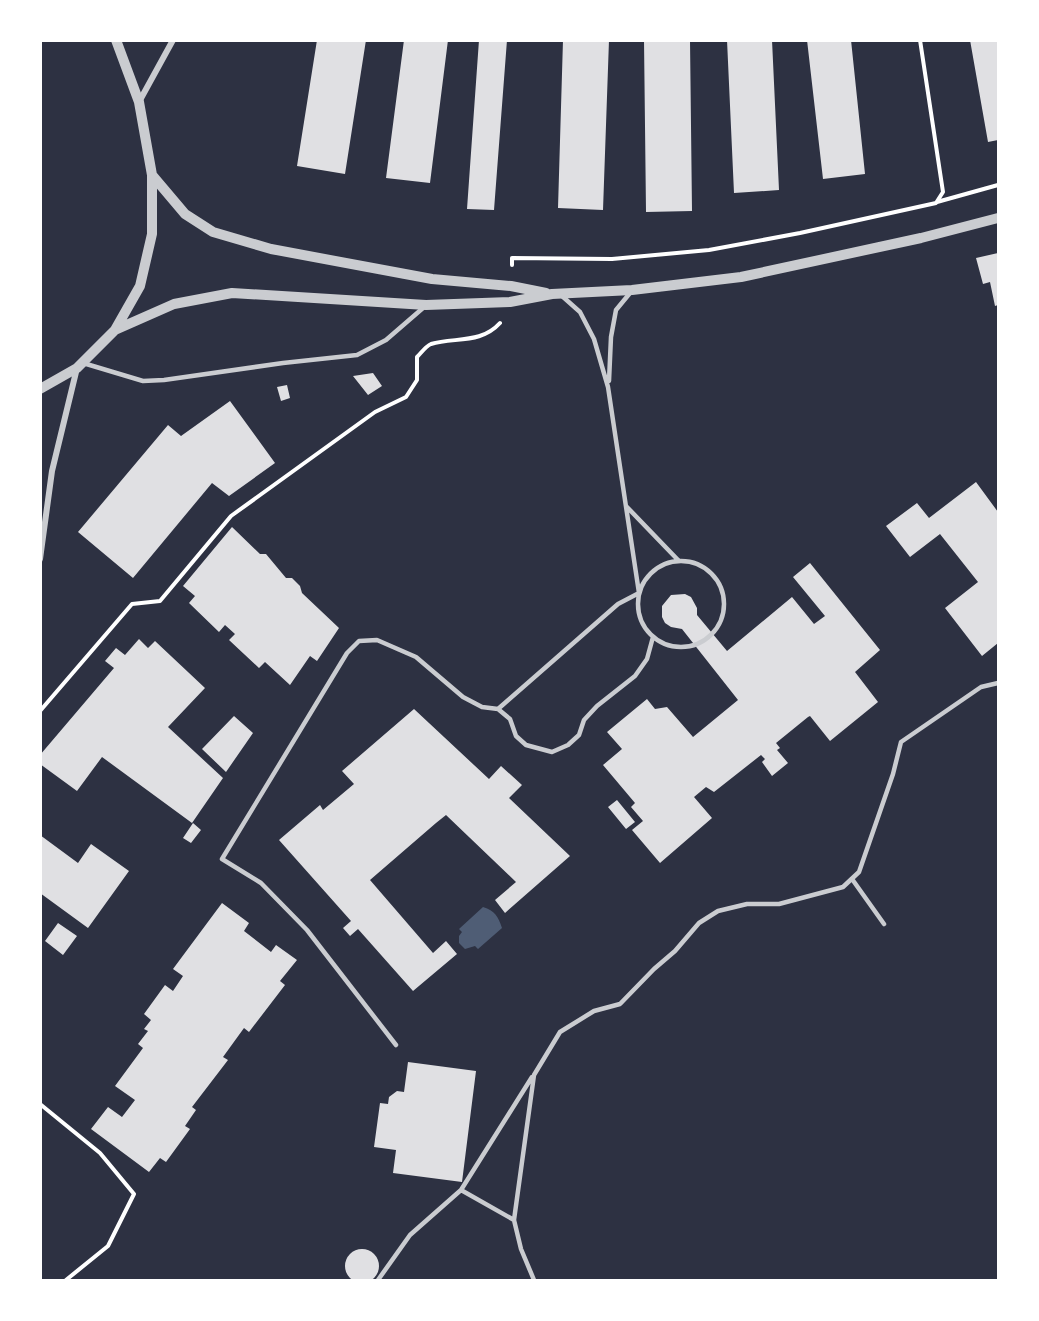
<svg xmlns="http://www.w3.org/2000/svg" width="1039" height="1321" font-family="Manrope,sans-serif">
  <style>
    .water { fill: #4f5d75 }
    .building { fill: #e0e0e3 }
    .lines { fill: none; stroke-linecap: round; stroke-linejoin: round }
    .path { stroke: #fff; stroke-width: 4 }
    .service { stroke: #caccd0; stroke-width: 4.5 }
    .minor { stroke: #caccd0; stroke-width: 6 }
    .tertiary { stroke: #caccd0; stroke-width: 10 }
  </style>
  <rect width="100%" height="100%" fill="#2d3142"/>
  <path class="water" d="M 483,907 C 495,911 498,916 502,928 L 478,949 L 475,946 L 465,949 L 459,943 L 459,936 L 462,932 L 459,929 Z"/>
  <path class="building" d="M 317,40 L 366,40 L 345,174 L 297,166 Z
    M 404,40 L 448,40 L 430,183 L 386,178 Z
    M 479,40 L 507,40 L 494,210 L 467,209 Z
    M 563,40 L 609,40 L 603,210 L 558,208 Z
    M 644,40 L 690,40 L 692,211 L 646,212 Z
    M 727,40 L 772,40 L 779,190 L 734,193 Z
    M 807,40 L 851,40 L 865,174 L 823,179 Z
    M 970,40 L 998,40 L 998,140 L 988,142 Z
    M 998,253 L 998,305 L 995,306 L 990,282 L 983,284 L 976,258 Z
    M 373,373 L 382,386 L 368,395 L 353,376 Z
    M 287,385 L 290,398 L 281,401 L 277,387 Z
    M 230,401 L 275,463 L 229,496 L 212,483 L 133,578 L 78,532 L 168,425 L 181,436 Z
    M 976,482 L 998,512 L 998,643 L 982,656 L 945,608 L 978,582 L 940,534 L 910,557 L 886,526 L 917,503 L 929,518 Z
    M 232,527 L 260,554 L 266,554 L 286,578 L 292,578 L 300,586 L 302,593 L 339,628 L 317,661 L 310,656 L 290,685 L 265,662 L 259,668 L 229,640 L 235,634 L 225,625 L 219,632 L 189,603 L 195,596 L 183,586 Z
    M 810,563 L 880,650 L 855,672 L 878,702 L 830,741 L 810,716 L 808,717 L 776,743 L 780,748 L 777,750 L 788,763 L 772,776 L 762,762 L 765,759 L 761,755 L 714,792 L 706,787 L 694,797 L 712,818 L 660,863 L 632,830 L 643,821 L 631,807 L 635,803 L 603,765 L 622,749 L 607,732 L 647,699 L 655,709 L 667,707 L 693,737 L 738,700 L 682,629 L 671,627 L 665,623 L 662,617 L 662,606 L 671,595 L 685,594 L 691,597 L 697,608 L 697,615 L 727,651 L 792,597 L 814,624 L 825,616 L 793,577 Z
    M 139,639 L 148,648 L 155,641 L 205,688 L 168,727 L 223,778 L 192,823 L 102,757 L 77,791 L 40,764 L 40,755 L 114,668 L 105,661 L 116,648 L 125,655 Z
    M 414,709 L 489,779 L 501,766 L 522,785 L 509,798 L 570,856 L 505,913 L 495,900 L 516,882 L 446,815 L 436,823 L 370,880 L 433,953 L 446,941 L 457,954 L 413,991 L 358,929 L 350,936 L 343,928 L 351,921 L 279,840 L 320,805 L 323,810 L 354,784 L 342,771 Z
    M 234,716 L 253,733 L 226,772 L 202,749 Z
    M 617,800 L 635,822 L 626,829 L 608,807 Z
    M 193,823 L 201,830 L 191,843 L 183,838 Z
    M 40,835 L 78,863 L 91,844 L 129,871 L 88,928 L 40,893 Z
    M 222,903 L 249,923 L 244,931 L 271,952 L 276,945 L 297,960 L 280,981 L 285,985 L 249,1032 L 244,1028 L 223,1057 L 228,1060 L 192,1107 L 196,1110 L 185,1126 L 190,1129 L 166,1162 L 160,1158 L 149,1172 L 91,1129 L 108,1107 L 122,1117 L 135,1100 L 115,1086 L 143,1048 L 138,1044 L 148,1031 L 144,1029 L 151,1020 L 144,1014 L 165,985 L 173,991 L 183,976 L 173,969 Z
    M 58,923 L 77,936 L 63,955 L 45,941 Z
    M 408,1062 L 476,1071 L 462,1182 L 393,1173 L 396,1150 L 374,1147 L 380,1103 L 388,1104 L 389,1097 L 397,1091 L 404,1092 Z
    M345 1266a17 17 0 1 1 34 0a17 17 0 1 1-34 0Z"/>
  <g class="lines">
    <path class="path" d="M 937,202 L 998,185
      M 512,265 L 512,258 L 612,259 L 709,250 L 800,233 L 936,203 L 943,192 L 920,40
      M 40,711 L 132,604 L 160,601 L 231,516 L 375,412 L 406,397 L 417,380 L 417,357 C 421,353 426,346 431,344 C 455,337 481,344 500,323
      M 40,1104 L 100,1153 L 134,1194 L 108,1246 L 66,1280"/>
    <path class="service" d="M 562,296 L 580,312 L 594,339 L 608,387 L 639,593 L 618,604 L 498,709 L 510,719 L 516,736 L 526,745 L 552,752 L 568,745 L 579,735 L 584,720 L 597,706 L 635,676 L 647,659 L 653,637
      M 83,363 L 143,381 L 164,380 L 283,363 L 357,355 L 386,340 L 423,308
      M 609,381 L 611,337 L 616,310 L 630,293
      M 626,506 L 678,560
      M638 604a43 43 0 1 1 86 0a43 43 0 1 1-86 0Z
      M 852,879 L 884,924
      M 396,1045 L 307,930 L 261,883 L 222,859 L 347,653 L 359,641 L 377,640 L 416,657 L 463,697 L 482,707 L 498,709
      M 461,1190 L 532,1077
      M 378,1280 L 410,1235 L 461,1190 L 514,1220
      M 534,1280 L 521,1249 L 514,1220 L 534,1075 L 560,1032 L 594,1011 L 620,1004 L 654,969 L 675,951 L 699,923 L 718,911 L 747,904 L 779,904 L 843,887 L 859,872 L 893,774 L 901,742 L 981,687 L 998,683"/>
    <path class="minor" d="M 139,102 L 173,40
      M 40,559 L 52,471 L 77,368"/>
    <path class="tertiary" d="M 152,175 L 185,214 L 213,232 L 271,249 L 432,279 L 511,286 L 546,293
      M 115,330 L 174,304 L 232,293 L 426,305 L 510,302 L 552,294 L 632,290 L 741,277 L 921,238 L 998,218
      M 40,389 L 77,368 L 115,330 L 140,286 L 152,234 L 152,175 L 139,102 L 116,40"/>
  </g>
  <rect width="1039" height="1321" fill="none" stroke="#ffffff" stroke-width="84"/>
</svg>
